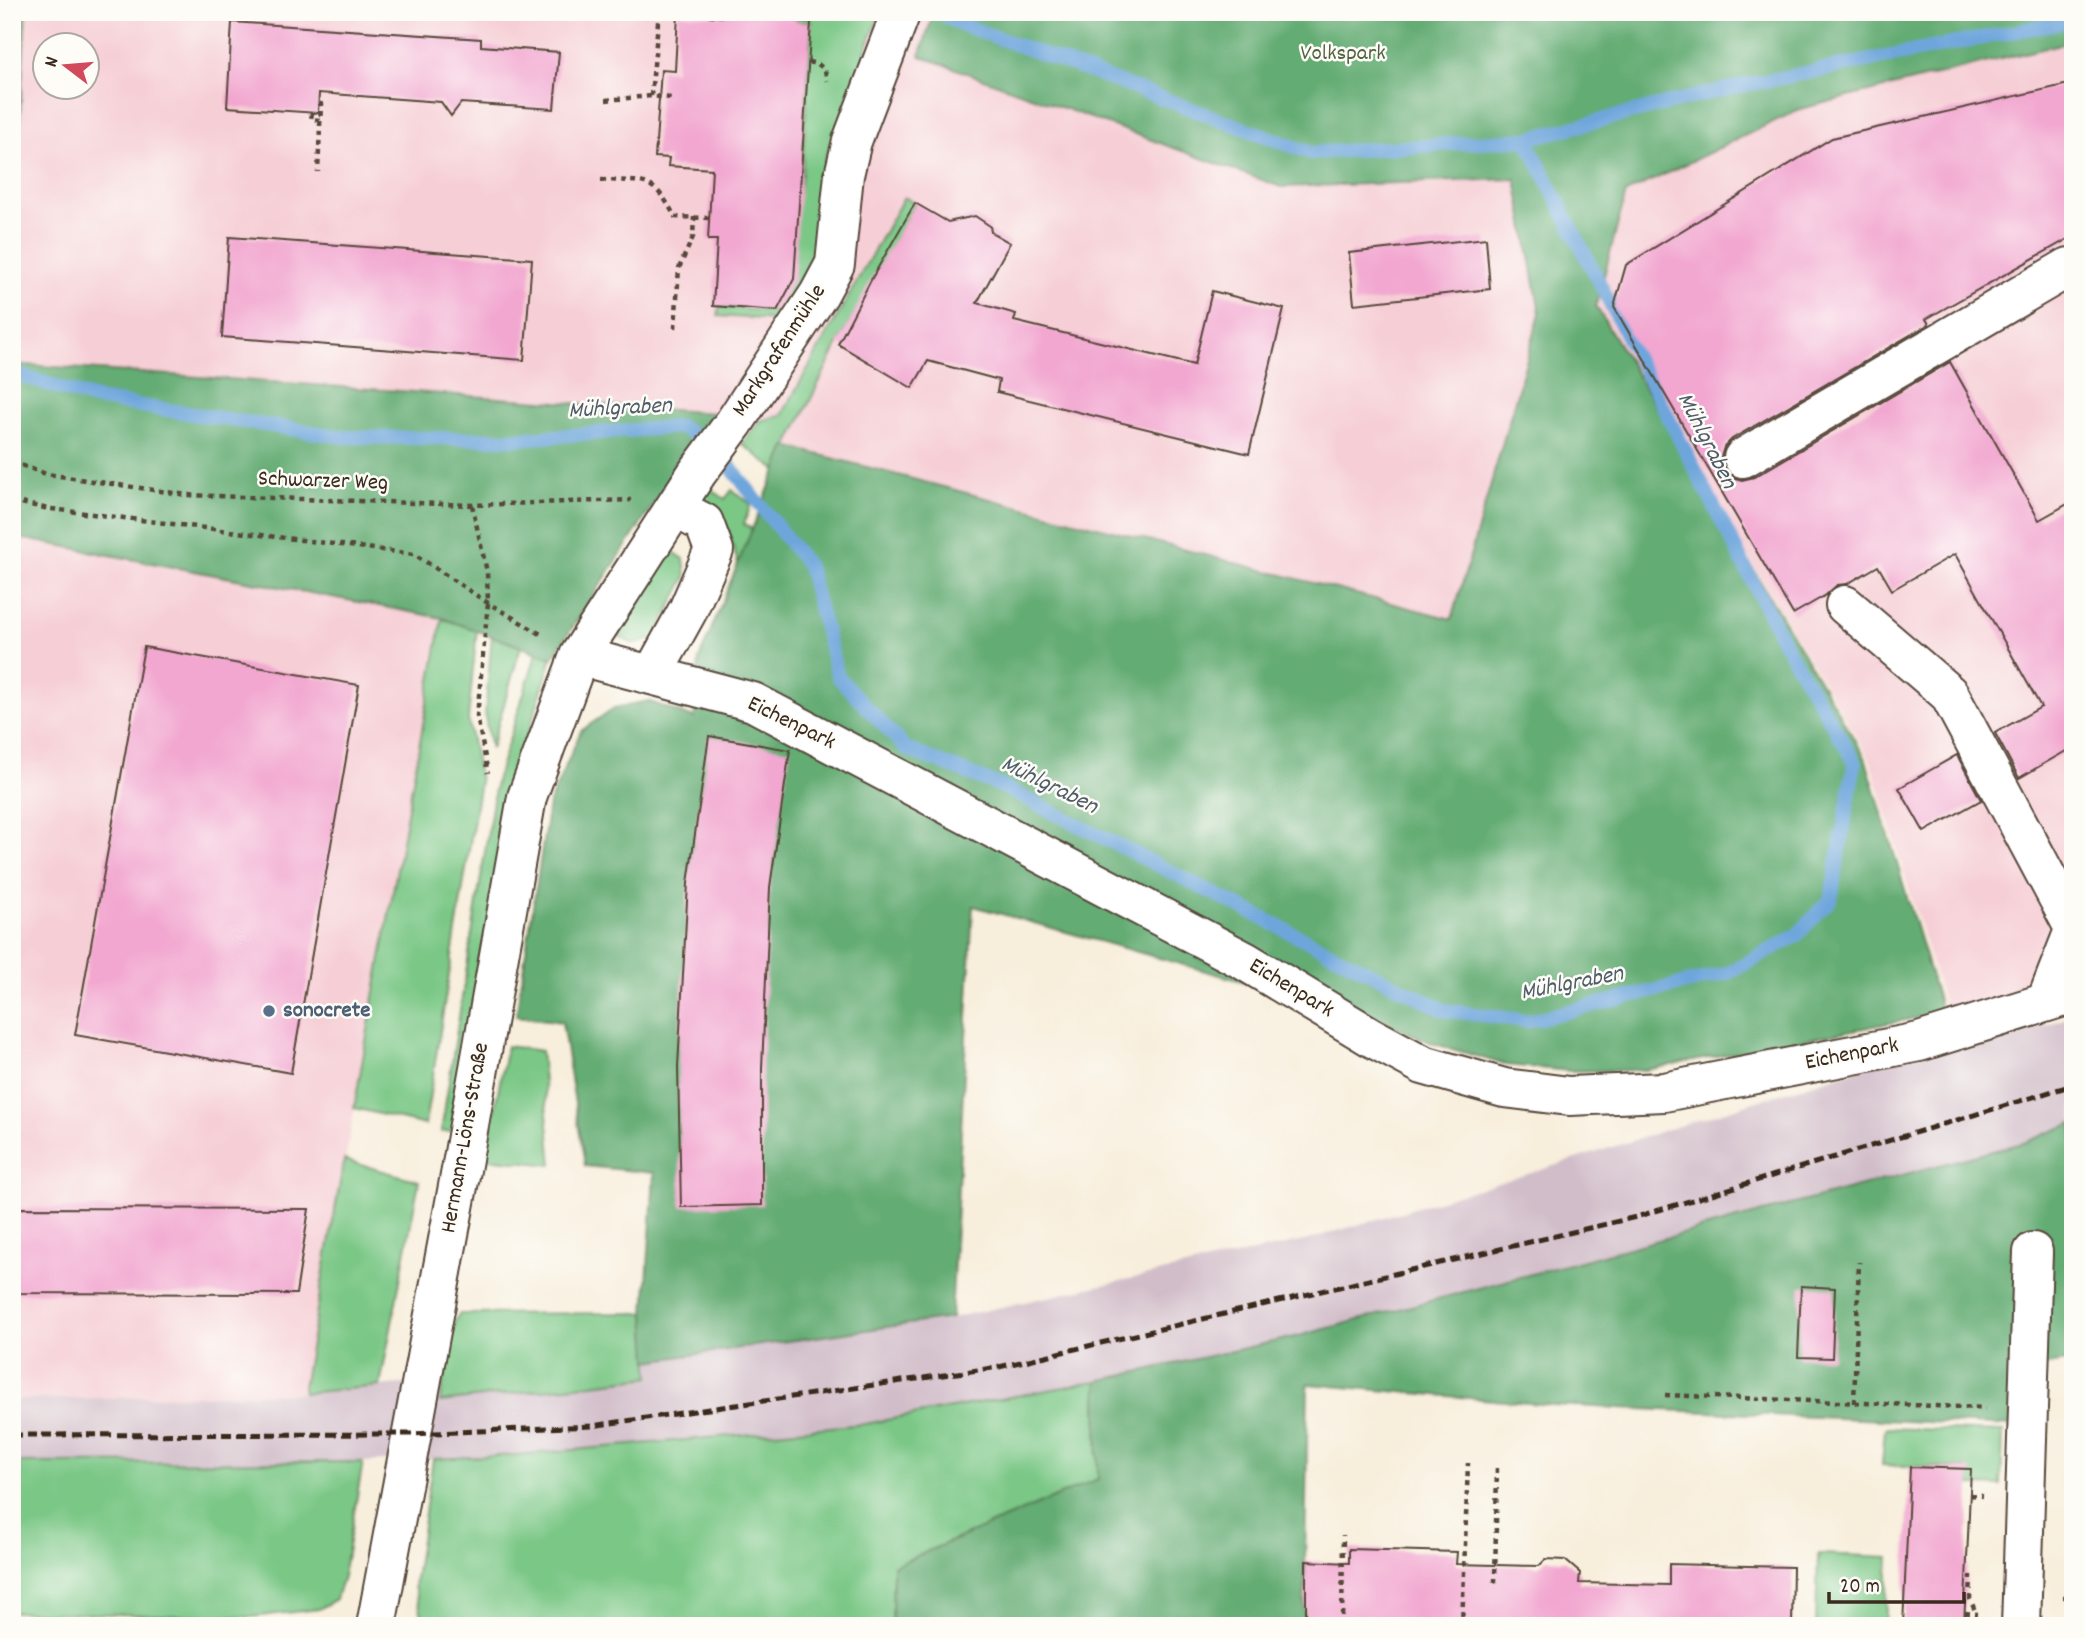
<svg xmlns="http://www.w3.org/2000/svg" width="2085" height="1638" font-family="Dekko,sans-serif">
  <style>
    .built { fill: #f6cfd6; fill-rule: evenodd }
    .industrial { fill: #d1bdc9 }
    .green { fill: #7ac786; stroke: #5a7852; stroke-width: 2 }
    .forest { fill: #63ac73; stroke: #4f6b48; stroke-width: 2 }
    .lines { fill: none; stroke-linecap: round; stroke-linejoin: round }
    .stream { stroke: #6ea6dc; stroke-width: 14 }
    .building { fill: #f2a7d0 }
    .minor-casing { stroke: #57473a; stroke-width: 42 }
    .path { stroke: #57473a; stroke-width: 4.5; stroke-dasharray: 5 5; stroke-linecap: butt }
    .minor { stroke: #fff; stroke-width: 38 }
    .rail { stroke: #3b2a1e; stroke-width: 5; stroke-dasharray: 10 5; stroke-linecap: butt }
    .service-dot { fill: #5c6f8a; stroke: #fdfcf7; stroke-width: 2.5 }
    .labels { text-anchor: middle; dominant-baseline: central; stroke-width: 5; stroke-linejoin: round; paint-order: stroke }
    .park-label { font-size: 23px; fill: #516142; stroke: #fdfcf7 }
    .street-label { font-size: 23px; fill: #3b2a1e; stroke: #fdfcf7 }
    .service-label { font-size: 23px; font-weight: bold; fill: #4e5e75; stroke: #fdfcf7; text-anchor: start }
    .water-label { font-size: 24px; font-style: italic; fill: #4f5c6a; stroke: #fdfcf7 }
  </style>
  <rect width="100%" height="100%" fill="#fdfcf7"/>
  <filter id="ink" filterUnits="userSpaceOnUse"><feTurbulence type="fractalNoise" baseFrequency=".0143" numOctaves="2"/><feDisplacementMap in="SourceGraphic" scale="14" xChannelSelector="R" yChannelSelector="G"/><feConvolveMatrix kernelMatrix="1 2 1 2 8 2 1 2 1" color-interpolation-filters="sRGB"/></filter>
  <filter id="wash" filterUnits="userSpaceOnUse"><feTurbulence type="fractalNoise" baseFrequency=".00686" numOctaves="4" result="noise"/><feDisplacementMap in="SourceGraphic" scale="28" xChannelSelector="R" yChannelSelector="G"/><feGaussianBlur stdDeviation="1.57" result="paint"/><feColorMatrix in="noise" values="0 0 0 0 0 0 0 0 0 0 0 0 0 0 0 0 0 1.4 0 .05"/><feComposite in="paint" operator="in"/></filter>
  <g filter="url(#wash)">
    <rect width="100%" height="100%" fill="#f8eedc"/>
    <path class="built" d="M 26,12 L 934,12 L 920,56 L 1281,187 L 1516,179 L 1540,313 L 1453,619 L 786,446 L 714,413 L 12,364 L 12,259 ZM 46,46 L 88,46 L 88,88 L 46,88 Z
      M 2073,41 L 2073,981 L 1947,1015 L 1870,759 L 1596,306 L 1626,194 L 1800,109 Z
      M 25,539 L 442,618 L 304,1393 L 12,1400 L 12,541 Z"/>
    <path class="industrial" d="M 2073,1016 L 2073,1129 L 2050,1139 L 2026,1142 L 1295,1337 L 1097,1381 L 865,1424 L 517,1455 L 363,1462 L 12,1463 L 12,1400 L 304,1393 L 648,1361 L 951,1318 L 1304,1241 L 1528,1174 L 1874,1064 L 1993,1032 L 2006,1038 Z"/>
    <path class="green" d="M 796,12 L 867,12 L 878,19 L 865,52 L 867,55 L 825,158 L 812,272 L 786,319 L 777,320 L 718,316 L 719,307 L 777,311 L 802,174 L 811,22 L 796,21 Z
      M 904,197 L 915,203 L 838,344 L 776,470 L 742,444 L 760,421 L 782,415 Z
      M 702,483 L 725,499 L 732,490 L 751,504 L 744,524 L 752,529 L 738,564 L 730,535 L 721,516 L 694,494 Z
      M 665,546 L 684,559 L 686,577 L 654,639 L 633,644 L 618,636 L 617,626 Z
      M 442,619 L 477,629 L 468,719 L 480,781 L 425,1125 L 354,1108 Z
      M 492,635 L 521,646 L 491,749 L 485,716 Z
      M 537,652 L 552,658 L 511,787 L 454,1131 L 441,1132 L 496,781 Z
      M 507,1046 L 541,1051 L 552,1165 L 485,1158 Z
      M 344,1160 L 419,1181 L 380,1386 L 304,1393 L 303,1387 Z
      M 645,1313 L 650,1377 L 440,1402 L 455,1321 L 459,1314 Z
      M 1097,1381 L 1098,1479 L 893,1566 L 892,1626 L 425,1626 L 414,1586 L 433,1459 L 517,1455 L 865,1424 Z
      M 1885,1428 L 2003,1432 L 2001,1486 L 1970,1485 L 1970,1469 L 1882,1465 Z
      M 363,1462 L 343,1576 L 336,1599 L 319,1609 L 252,1617 L 12,1612 L 12,1463 Z
      M 1818,1554 L 1889,1557 L 1885,1626 L 1816,1626 Z"/>
    <path class="forest" d="M 12,12 L 26,12 L 12,259 Z
      M 934,12 L 2073,12 L 2073,41 L 1800,109 L 1626,193 L 1596,306 L 1865,757 L 1942,1013 L 1646,1070 L 1570,1071 L 1506,1065 L 1432,1043 L 1381,1020 L 973,906 L 951,1318 L 648,1361 L 645,1313 L 654,1173 L 585,1166 L 562,1022 L 516,1016 L 549,804 L 581,731 L 614,708 L 648,701 L 694,718 L 699,659 L 786,446 L 1452,619 L 1540,313 L 1516,179 L 1281,187 L 920,56 Z
      M 12,364 L 714,413 L 552,658 L 442,618 L 25,539 L 12,541 Z
      M 2073,1123 L 2073,1361 L 2015,1370 L 2013,1426 L 1552,1405 L 1308,1384 L 1304,1626 L 892,1626 L 893,1566 L 1098,1479 L 1097,1381 L 1295,1337 L 2026,1142 Z"/>
    <g class="lines">
      <path class="stream" d="M 938,12 L 960,24 L 1311,153 L 1526,139 L 1726,89 L 2073,20
        M 12,373 L 95,399 L 344,437 L 514,439 L 681,427 L 718,451 L 808,566 L 838,677 L 906,749 L 1003,787 L 1444,1010 L 1528,1021 L 1728,973 L 1796,936 L 1831,899 L 1855,762 L 1785,645 L 1526,139"/>
    </g>
    <g id="blocks">
      <path class="building" d="M 723,12 L 796,12 L 796,21 L 811,22 L 794,279 L 777,311 L 713,306 L 717,240 L 708,240 L 712,169 L 668,166 L 669,158 L 655,157 L 661,70 L 675,71 L 678,14 L 722,17 Z
        M 232,22 L 481,39 L 481,46 L 559,52 L 554,109 L 461,103 L 451,116 L 441,102 L 319,93 L 318,113 L 227,107 Z
        M 2073,83 L 2073,236 L 1926,319 L 1929,324 L 1732,439 L 1724,447 L 1721,457 L 1724,468 L 1732,477 L 1742,480 L 1754,477 L 1950,362 L 2039,520 L 2073,501 L 2073,763 L 2066,751 L 2019,778 L 1995,733 L 2041,707 L 1955,554 L 1892,590 L 1878,566 L 1847,584 L 1837,585 L 1826,595 L 1793,614 L 1614,307 L 1626,265 L 1832,138 Z
        M 915,203 L 948,222 L 975,216 L 990,226 L 991,232 L 1010,243 L 977,303 L 1016,314 L 1014,321 L 1194,365 L 1212,291 L 1284,309 L 1249,454 L 997,392 L 999,380 L 928,361 L 912,388 L 838,344 L 872,278 Z
        M 229,237 L 532,259 L 524,360 L 222,337 Z
        M 1486,238 L 1490,289 L 1354,304 L 1349,253 Z
        M 144,647 L 359,685 L 291,1073 L 75,1035 Z
        M 709,736 L 790,750 L 770,887 L 762,1068 L 762,1205 L 681,1207 L 678,1067 L 688,883 Z
        M 1957,755 L 1981,800 L 1924,832 L 1899,788 Z
        M 12,1208 L 309,1209 L 296,1294 L 12,1293 Z
        M 1801,1286 L 1835,1288 L 1832,1358 L 1798,1357 Z
        M 1910,1467 L 1971,1469 L 1964,1626 L 1903,1626 Z
        M 1349,1549 L 1457,1552 L 1456,1564 L 1539,1566 L 1546,1559 L 1565,1560 L 1580,1573 L 1579,1583 L 1669,1585 L 1669,1564 L 1793,1567 L 1792,1626 L 1476,1626 L 1306,1621 L 1306,1561 L 1349,1563 Z"/>
    </g>
  </g>
  <g filter="url(#ink)">
    <use href="#blocks" fill-opacity="0" stroke="#57473a" stroke-width="2"/>
    <g class="lines">
      <g class="minor-casing">
        <path id="minor" d="M 1743,458 L 2069,267 L 2073,268
          M 1845,605 L 1949,694 L 2073,926
          M 579,656 L 753,702 L 1245,961 L 1371,1037 L 1423,1065 L 1504,1088 L 1569,1096 L 1664,1092 L 1919,1042 L 2073,994
          M 652,675 L 688,610 L 714,550 L 704,523 L 675,508
          M 2046,1002 L 2073,933
          M 376,1626 L 461,1170 L 527,797 L 579,656 L 697,473 L 734,423 L 819,294 L 835,264 L 844,175 L 852,141 L 901,12
          M 2021,1626 L 2033,1252"/>
      </g>
      <path class="path" d="M 808,62 L 818,64 L 825,70 L 827,81
        M 651,96 L 659,12
        M 606,100 L 651,96 L 672,98
        M 318,104 L 321,104 L 318,172
        M 312,113 L 311,119 L 321,120
        M 601,180 C 644,182 653,175 675,217 L 709,218
        M 675,328 L 679,268 L 693,237 L 694,217
        M 12,462 L 46,474 L 187,495 L 472,505 L 631,500
        M 12,501 L 44,508 L 414,554 L 488,603 L 544,636
        M 472,505 L 487,572 L 488,603 L 477,716 L 488,773
        M 1665,1395 L 1985,1408
        M 1854,1403 L 1859,1262
        M 1970,1495 L 1982,1496
        M 1971,1575 L 1970,1599 L 1976,1613
        M 1495,1583 L 1497,1464
        M 2063,1597 L 2073,1597
        M 1965,1613 L 1978,1614
        M 1423,1624 L 1423,1626
        M 1342,1626 L 1343,1535
        M 1375,1626 L 1375,1624
        M 1462,1626 L 1468,1463"/>
      <use href="#minor" class="minor"/>
      <path class="rail" d="M 12,1435 L 412,1434 L 591,1426 L 999,1367 L 1636,1217 L 2073,1085"/>
    </g>
  </g>
  <circle class="service-dot" cx="269" cy="1011" r="7"/>
  <g class="labels">
    <g class="park-label">
      <text x="1343" y="54">Volkspark</text>
    </g>
    <g class="street-label">
      <text transform="translate(780 351) rotate(-57)">Markgrafenmühle</text>
      <text transform="translate(323 482) rotate(2)">Schwarzer Weg</text>
      <text transform="translate(791 724) rotate(26)">Eichenpark</text>
      <text transform="translate(1291 989) rotate(31)">Eichenpark</text>
      <text transform="translate(1852 1055) rotate(-11)">Eichenpark</text>
      <text transform="translate(466 1138) rotate(-80)">Hermann-Löns-Straße</text>
    </g>
    <g class="service-label">
      <text x="283" y="1011">sonocrete</text>
    </g>
    <g class="water-label">
      <text transform="translate(620 409) rotate(-3)">Mühlgraben</text>
      <text transform="translate(1706 441) rotate(63)">Mühlgraben</text>
      <text transform="translate(1049 786) rotate(26)">Mühlgraben</text>
      <text transform="translate(1572 984) rotate(-11)">Mühlgraben</text>
    </g>
  </g>
  <rect width="2085" height="1638" fill="none" stroke="#fdfcf7" stroke-width="42"/>
  <g transform="translate(66 66) rotate(286)"><circle r="33" fill="#fdfcf7" stroke="#afa8a0" stroke-width="2"/>
  <path d="M0-5L12 26L0 18L-12 26Z" fill="#d1495b"/>
  <text y="-10" font-size="19" font-weight="bold" text-anchor="middle" fill="#3b2a1e">N</text>
  </g>
  <path d="M1829 1592v10h135v-10" fill="none" stroke="#3b2a1e" stroke-width="3.5"/>
  <text x="1840" y="1592" font-size="21" fill="#3b2a1e" stroke="#fdfcf7" stroke-width="5" paint-order="stroke">20 m</text>
</svg>
